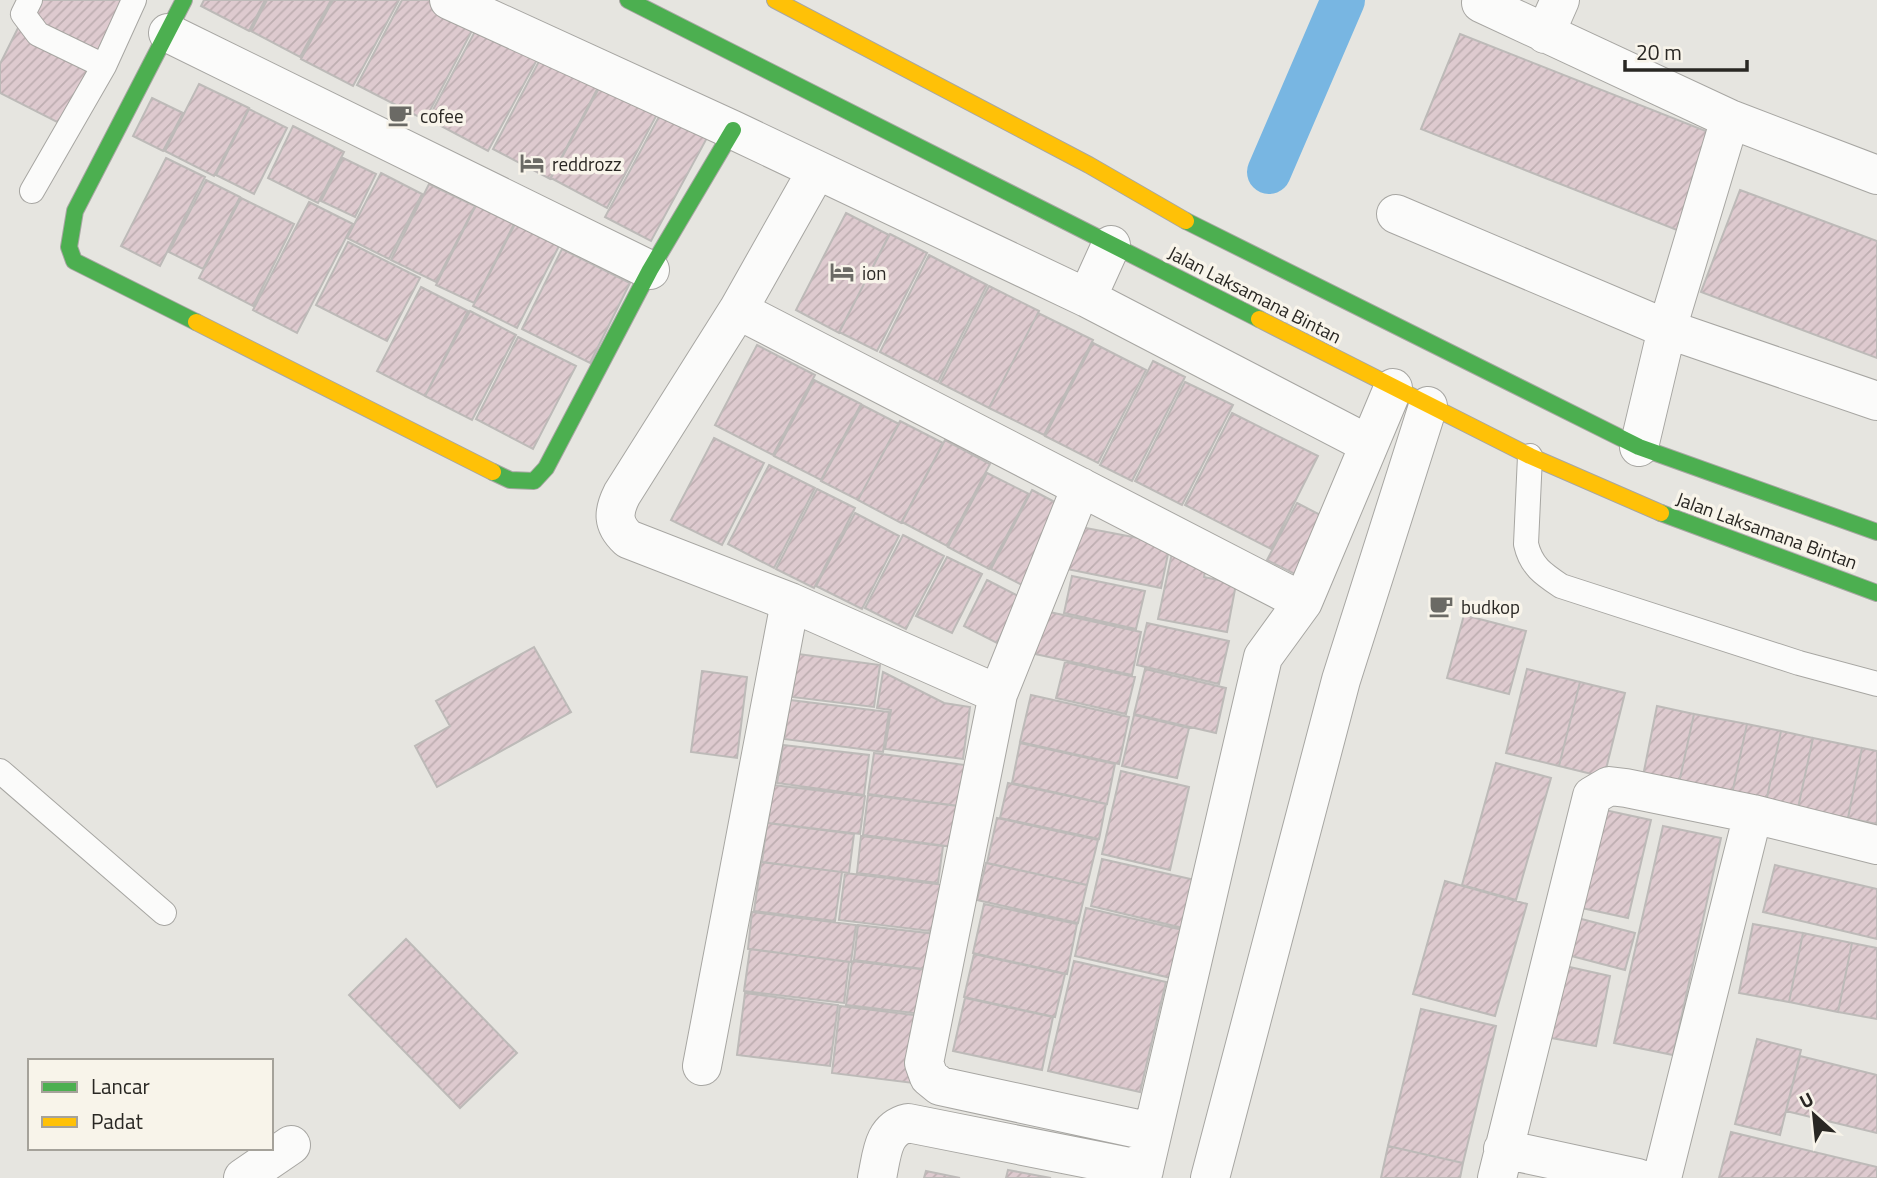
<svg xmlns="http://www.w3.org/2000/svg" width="1877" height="1178" font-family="'Titillium Web',sans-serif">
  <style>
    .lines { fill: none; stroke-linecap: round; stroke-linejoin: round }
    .canal { stroke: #78b6e2; stroke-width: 44 }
    .building { fill: url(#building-hatch); stroke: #bdbab8; stroke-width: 2 }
    .lane-casing { stroke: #a7a6a2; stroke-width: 26 }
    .street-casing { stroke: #a7a6a2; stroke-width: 40 }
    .fast-casing { stroke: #a7a6a2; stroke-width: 18 }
    .slow-casing { stroke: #a7a6a2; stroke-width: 18 }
    .lane { stroke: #fbfbfa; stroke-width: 24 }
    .street { stroke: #fbfbfa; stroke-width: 38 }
    .fast { stroke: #4caf50; stroke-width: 16 }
    .slow { stroke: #ffc107; stroke-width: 16 }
    .labels { text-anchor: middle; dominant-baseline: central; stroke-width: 7; stroke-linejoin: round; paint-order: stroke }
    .poi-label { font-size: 19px; fill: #292723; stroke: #f8f4ea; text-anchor: start }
    .street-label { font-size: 19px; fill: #292723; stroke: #f8f4ea }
  </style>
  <defs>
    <pattern id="building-hatch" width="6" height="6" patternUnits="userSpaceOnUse" patternTransform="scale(1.75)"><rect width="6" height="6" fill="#decacf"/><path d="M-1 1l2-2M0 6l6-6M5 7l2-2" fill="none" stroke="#beaeb1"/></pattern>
  </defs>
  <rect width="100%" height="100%" fill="#e6e5e0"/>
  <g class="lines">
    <path class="canal" d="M 1269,172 L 1343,0"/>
  </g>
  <path class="building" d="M 32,0 L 123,0 L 61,124 L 0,93 L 0,64 Z
    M 204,0 L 265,0 L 249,31 L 201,6 Z
    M 267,0 L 331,0 L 300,57 L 251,31 Z
    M 333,0 L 399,0 L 353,86 L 301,59 Z
    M 402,0 L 433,0 L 476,23 L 425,120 L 357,85 Z
    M 479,24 L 539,56 L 488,151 L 428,119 Z
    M 1460,34 L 1721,137 L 1682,232 L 1421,129 Z
    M 546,48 L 603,78 L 550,179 L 493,149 Z
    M 606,75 L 662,105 L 607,208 L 551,178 Z
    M 199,84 L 249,108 L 214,176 L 165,151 Z
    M 152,98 L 183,113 L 163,151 L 133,136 Z
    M 249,109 L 287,128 L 254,194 L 216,175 Z
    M 662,111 L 708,136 L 651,241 L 605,217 Z
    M 293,126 L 344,152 L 318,203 L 268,178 Z
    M 166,158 L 205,177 L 160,266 L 121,246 Z
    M 343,158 L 376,174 L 355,217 L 321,201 Z
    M 381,173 L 422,194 L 389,259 L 347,238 Z
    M 206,180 L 240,197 L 203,269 L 169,252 Z
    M 429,184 L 475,206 L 436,282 L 391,260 Z
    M 1740,190 L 1877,241 L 1877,358 L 1701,292 Z
    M 241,198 L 294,224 L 253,306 L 199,278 Z
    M 309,202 L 353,224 L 297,333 L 253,310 Z
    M 476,205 L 514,224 L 474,303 L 436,285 Z
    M 846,213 L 889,235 L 839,333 L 796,310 Z
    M 515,224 L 559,246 L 517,328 L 473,306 Z
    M 890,234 L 927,253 L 877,351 L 839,332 Z
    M 348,242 L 420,278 L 387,341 L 316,305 Z
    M 562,249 L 630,283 L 590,363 L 522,329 Z
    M 929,255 L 987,285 L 938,382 L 880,352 Z
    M 989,286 L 1039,311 L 989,408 L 940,383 Z
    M 421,287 L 468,311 L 425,396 L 377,371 Z
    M 470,311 L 516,335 L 472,420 L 425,396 Z
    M 1038,313 L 1093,340 L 1044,435 L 989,408 Z
    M 518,337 L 576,366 L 533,449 L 476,419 Z
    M 1093,343 L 1146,370 L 1098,463 L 1045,436 Z
    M 757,345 L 815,375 L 773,455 L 715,425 Z
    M 1153,361 L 1185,377 L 1132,481 L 1100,465 Z
    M 814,380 L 861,404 L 821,480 L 774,456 Z
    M 1185,382 L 1233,405 L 1182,505 L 1135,481 Z
    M 862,405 L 899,424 L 858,500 L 821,481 Z
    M 1232,413 L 1318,456 L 1271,549 L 1185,505 Z
    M 900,421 L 943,443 L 901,523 L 858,500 Z
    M 714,438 L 764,463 L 722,545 L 671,520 Z
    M 945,440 L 990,464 L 947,546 L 902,522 Z
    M 769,465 L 815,488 L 774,568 L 728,544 Z
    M 987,473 L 1029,494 L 989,569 L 948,547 Z
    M 817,489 L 855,508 L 814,588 L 776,569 Z
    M 1032,490 L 1064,507 L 1022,585 L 991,569 Z
    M 1297,503 L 1334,522 L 1305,579 L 1267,560 Z
    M 855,513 L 899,536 L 862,609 L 816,586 Z
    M 1070,525 L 1170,544 L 1161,588 L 1062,568 Z
    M 903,535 L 944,556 L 906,629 L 865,608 Z
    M 1172,553 L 1207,560 L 1204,577 L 1236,584 L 1227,632 L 1158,619 Z
    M 947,557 L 982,574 L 952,633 L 916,616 Z
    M 1072,576 L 1145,591 L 1136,629 L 1064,613 Z
    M 987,580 L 1020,597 L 997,643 L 964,626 Z
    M 1045,611 L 1141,632 L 1132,675 L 1035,654 Z
    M 1464,615 L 1526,631 L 1509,694 L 1447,678 Z
    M 1147,623 L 1229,641 L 1219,684 L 1137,665 Z
    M 534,647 L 571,712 L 437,787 L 415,746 L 450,726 L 436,701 Z
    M 798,654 L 880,665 L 874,707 L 792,697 Z
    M 1065,662 L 1135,677 L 1126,714 L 1056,698 Z
    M 1145,669 L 1226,688 L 1216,733 L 1134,714 Z
    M 1527,669 L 1580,682 L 1559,766 L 1506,753 Z
    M 702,671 L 747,677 L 737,758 L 691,752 Z
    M 883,672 L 944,703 L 970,707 L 963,759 L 885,749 L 891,710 L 877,708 Z
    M 1580,682 L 1625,693 L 1604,777 L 1559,766 Z
    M 1031,695 L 1129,717 L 1119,764 L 1020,742 Z
    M 790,700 L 889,712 L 883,752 L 784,739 Z
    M 1657,706 L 1694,714 L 1679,783 L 1643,776 Z
    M 1694,714 L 1747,724 L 1732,794 L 1679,783 Z
    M 1134,715 L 1189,728 L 1177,778 L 1122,766 Z
    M 1747,724 L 1781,731 L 1766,802 L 1732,794 Z
    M 1781,731 L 1813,738 L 1798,808 L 1766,802 Z
    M 1813,738 L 1862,748 L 1848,818 L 1798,808 Z
    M 1020,743 L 1115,764 L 1107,804 L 1012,783 Z
    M 783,745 L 869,755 L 864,795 L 777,783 Z
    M 1862,748 L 1877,751 L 1877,824 L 1848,818 Z
    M 874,753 L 965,765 L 959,806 L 868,794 Z
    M 1496,763 L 1551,778 L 1516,900 L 1462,885 Z
    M 1121,771 L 1189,787 L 1170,870 L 1102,854 Z
    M 1008,783 L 1106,804 L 1099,839 L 1000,818 Z
    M 773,785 L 865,796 L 860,834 L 768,823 Z
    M 868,795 L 958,806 L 954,847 L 863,835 Z
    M 1600,809 L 1651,820 L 1628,918 L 1577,907 Z
    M 997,818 L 1098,840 L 1087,885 L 987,863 Z
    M 767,823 L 854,834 L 849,873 L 762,862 Z
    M 1663,826 L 1721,838 L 1673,1055 L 1614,1043 Z
    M 861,836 L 943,846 L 938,883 L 857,873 Z
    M 1102,859 L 1195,880 L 1183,928 L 1091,906 Z
    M 761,862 L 842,872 L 835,921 L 754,911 Z
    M 986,863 L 1087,885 L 1078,923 L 977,900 Z
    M 1775,865 L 1877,889 L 1877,939 L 1763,912 Z
    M 845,873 L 945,885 L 938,932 L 839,920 Z
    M 1445,881 L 1527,904 L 1495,1016 L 1413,994 Z
    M 984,904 L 1077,924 L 1067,974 L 973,953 Z
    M 1086,908 L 1183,930 L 1171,978 L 1075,956 Z
    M 752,912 L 856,925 L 851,962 L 748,949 Z
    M 1570,916 L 1635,933 L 1625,970 L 1560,953 Z
    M 1753,924 L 1803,933 L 1789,1002 L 1739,993 Z
    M 858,925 L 936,934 L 931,970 L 854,960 Z
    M 1803,933 L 1852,943 L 1838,1012 L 1789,1002 Z
    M 406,939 L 517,1053 L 460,1108 L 349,995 Z
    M 1852,943 L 1877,948 L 1877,1019 L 1838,1012 Z
    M 750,949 L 849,962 L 844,1003 L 744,991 Z
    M 974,954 L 1065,974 L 1055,1017 L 964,997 Z
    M 852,961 L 928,970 L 922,1014 L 846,1005 Z
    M 1074,961 L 1166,982 L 1140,1092 L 1048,1071 Z
    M 1565,966 L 1610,976 L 1596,1046 L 1551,1038 Z
    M 745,993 L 838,1005 L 830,1066 L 737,1055 Z
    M 965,998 L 1053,1017 L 1042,1070 L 953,1051 Z
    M 840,1006 L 922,1016 L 913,1083 L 832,1073 Z
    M 1421,1009 L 1496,1026 L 1463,1163 L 1388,1146 Z
    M 1757,1039 L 1801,1050 L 1780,1135 L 1735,1124 Z
    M 1800,1056 L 1877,1075 L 1877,1133 L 1786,1111 Z
    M 1731,1132 L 1877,1167 L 1877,1178 L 1719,1178 Z
    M 1388,1146 L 1463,1163 L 1460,1178 L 1381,1178 Z
    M 1008,1170 L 1051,1178 L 1006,1178 Z
    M 926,1171 L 960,1178 L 924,1178 Z"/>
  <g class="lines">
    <g class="lane-casing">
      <path id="lane" d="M 30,0 L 23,14 L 38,34 L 104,66
        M 32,191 L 104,66 L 134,0
        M 1530,456 L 1526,544 C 1531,566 1543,574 1561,586 L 1799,663 L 1877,684
        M 0,771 L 164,913"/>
    </g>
    <g class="street-casing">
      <path id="street" d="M 449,0 L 733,130 L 1087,298 L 1368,444
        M 1481,3 L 1730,119 L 1877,175
        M 168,33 L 650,270
        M 1545,34 L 1560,0
        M 817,170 L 738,310 L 622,494 C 613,512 612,524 628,539 L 790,602 L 998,694
        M 1396,214 L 1667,329 L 1877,401
        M 1087,298 L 1111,245
        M 738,310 L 1303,602
        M 1639,447 L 1667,329 L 1730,119
        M 1081,487 L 998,694 L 924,1063 L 929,1077 L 940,1086 L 1152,1132
        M 702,1066 L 790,602
        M 1503,1149 L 1638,1178
        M 243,1178 L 291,1145
        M 877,1178 C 882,1155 882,1129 908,1123 L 1144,1170
        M 1142,1178 L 1263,657 L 1303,602 L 1393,388
        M 1210,1178 L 1341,680 L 1428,406
        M 1497,1178 L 1592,796 L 1609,786 L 1626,788 L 1753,814 L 1877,845
        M 1662,1178 L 1753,814"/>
    </g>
    <g class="fast-casing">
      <path id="fast" d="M 184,0 L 75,211 L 69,247 L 74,261 L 196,322
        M 628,0 L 1259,319
        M 1186,221 L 1639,447 L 1877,532
        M 493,472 L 510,480 L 534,481 L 546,468 L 650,270 L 733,130
        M 1661,513 L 1877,593"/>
    </g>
    <g class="slow-casing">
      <path id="slow" d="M 775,0 L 1089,165 L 1186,221
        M 1259,319 L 1530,456 L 1661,513
        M 196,322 L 493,472"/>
    </g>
    <use href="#lane" class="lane"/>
    <use href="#street" class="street"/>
    <use href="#fast" class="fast"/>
    <use href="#slow" class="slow"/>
  </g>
  <defs>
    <g id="cafe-bare" transform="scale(1.89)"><path d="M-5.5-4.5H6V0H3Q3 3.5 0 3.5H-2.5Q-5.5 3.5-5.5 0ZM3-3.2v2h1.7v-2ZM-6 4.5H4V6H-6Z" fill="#6b6a65" stroke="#f8f4ea" stroke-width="2.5" paint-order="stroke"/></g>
    <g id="hotel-bare" transform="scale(1.89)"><path d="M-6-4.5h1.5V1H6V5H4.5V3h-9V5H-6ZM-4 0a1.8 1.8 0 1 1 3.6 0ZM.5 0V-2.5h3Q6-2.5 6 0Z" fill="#6b6a65" stroke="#f8f4ea" stroke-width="2.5" paint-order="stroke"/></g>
  </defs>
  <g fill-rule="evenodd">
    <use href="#cafe-bare" x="400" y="115"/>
    <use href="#hotel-bare" x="532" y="163"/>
    <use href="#hotel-bare" x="842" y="272"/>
    <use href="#cafe-bare" x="1441" y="606"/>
  </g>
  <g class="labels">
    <g class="poi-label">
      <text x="420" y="115">cofee</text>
      <text x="552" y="163">reddrozz</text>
      <text x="862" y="272">ion</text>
      <text x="1461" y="606">budkop</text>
    </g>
    <g class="street-label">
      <text transform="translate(1255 294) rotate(27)">Jalan Laksamana Bintan</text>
      <text transform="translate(1767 530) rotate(20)">Jalan Laksamana Bintan</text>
    </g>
  </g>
  <rect x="28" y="1059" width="245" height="91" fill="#f8f4ea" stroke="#a5a29a" stroke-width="2"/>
  <rect x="42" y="1082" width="35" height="10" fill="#4caf50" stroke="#a5a29a" stroke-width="2"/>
  <text x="91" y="1094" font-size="21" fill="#292723">Lancar</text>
  <rect x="42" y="1117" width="35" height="10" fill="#ffc107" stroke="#a5a29a" stroke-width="2"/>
  <text x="91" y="1129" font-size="21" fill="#292723">Padat</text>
  <g transform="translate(1814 1115) rotate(333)" stroke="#f8f4ea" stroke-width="5" paint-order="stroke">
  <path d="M0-5L12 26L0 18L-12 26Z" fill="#292723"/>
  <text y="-10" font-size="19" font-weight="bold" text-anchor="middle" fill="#292723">U</text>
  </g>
  <path d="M1625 60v10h122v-10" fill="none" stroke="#292723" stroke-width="3.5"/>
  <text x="1636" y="60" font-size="21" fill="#292723" stroke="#f8f4ea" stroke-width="5" paint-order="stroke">20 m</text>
</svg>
